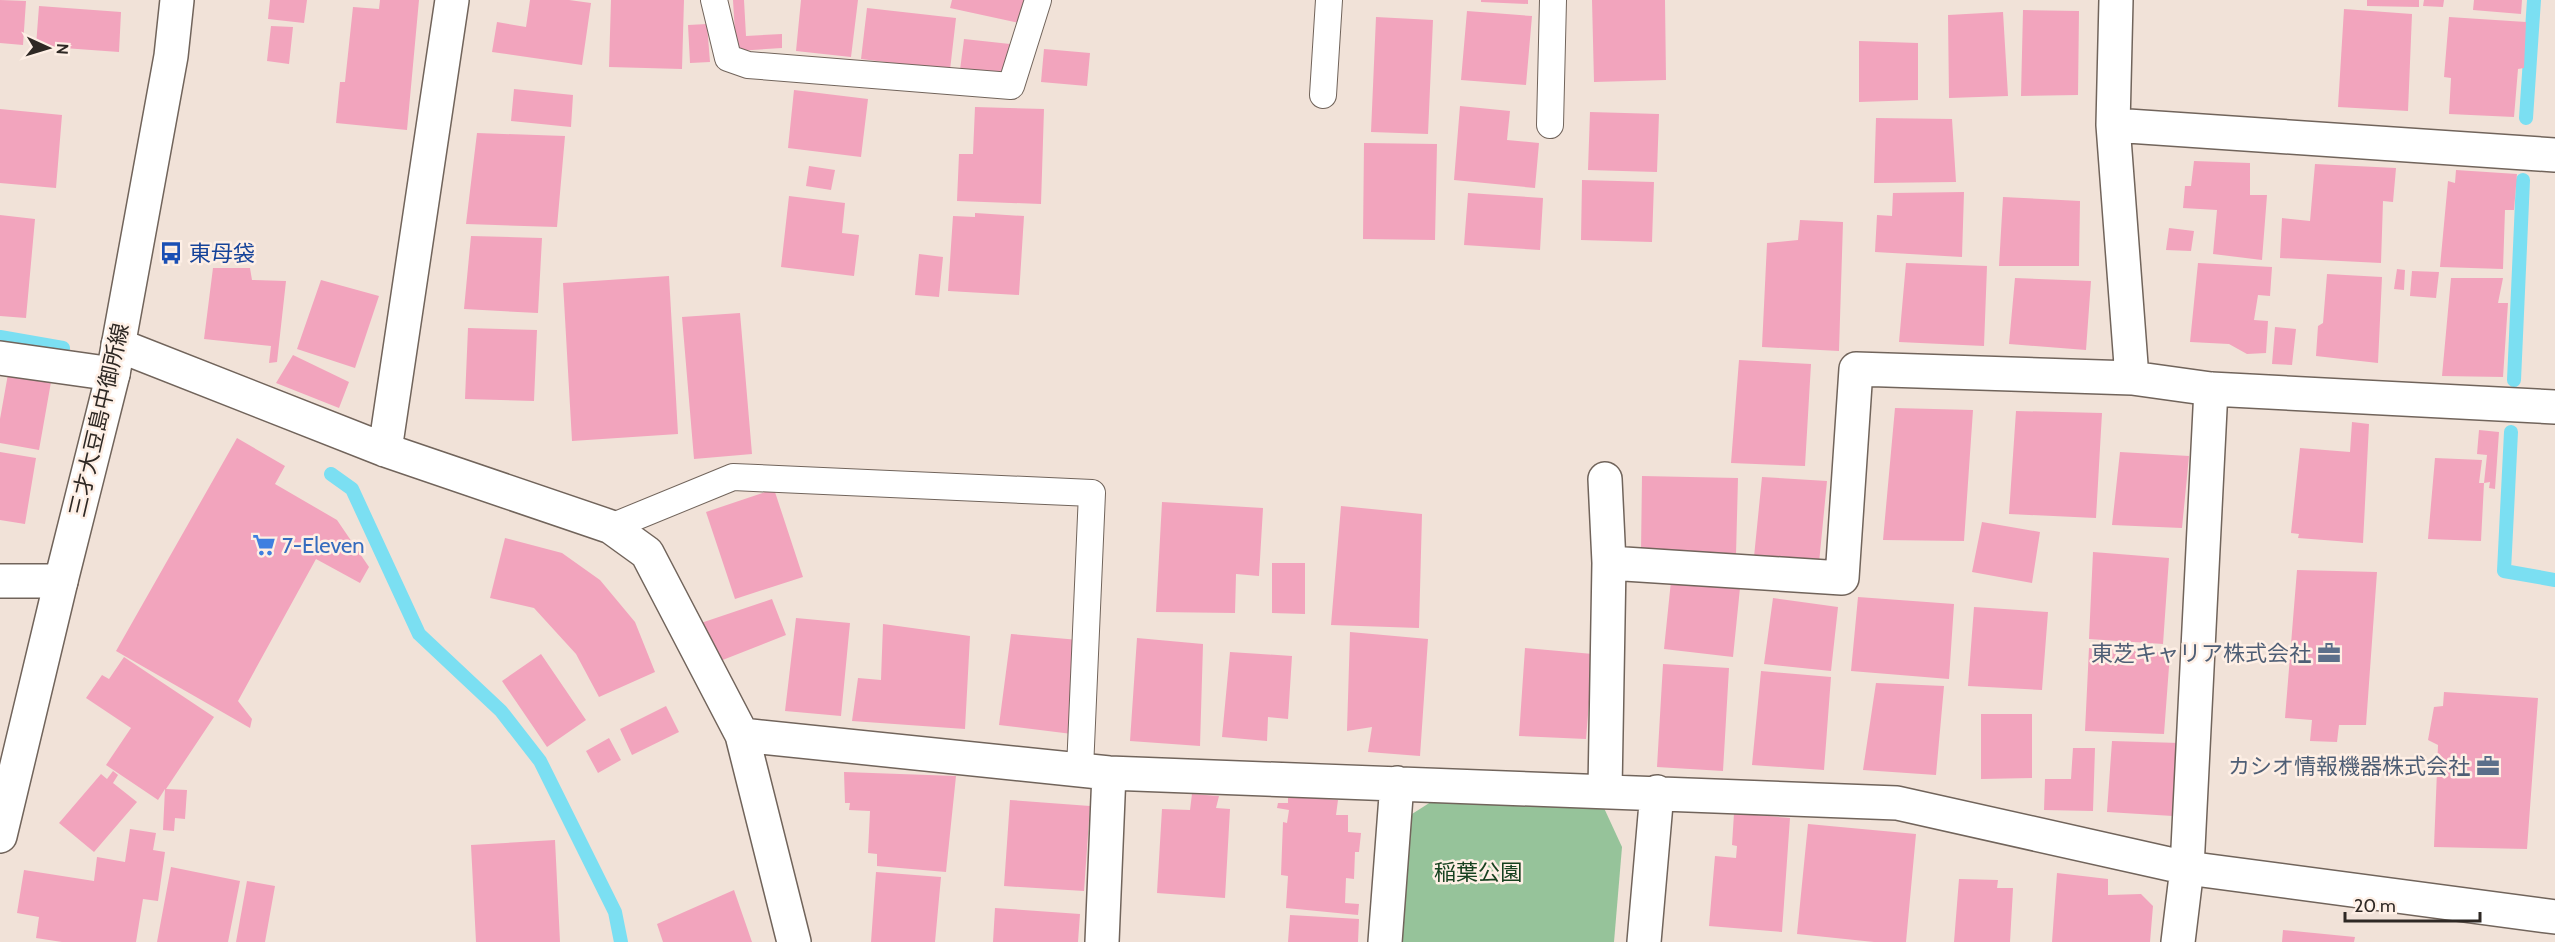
<svg xmlns="http://www.w3.org/2000/svg" width="2555" height="942" font-family="Cabin,'Noto Sans JP',sans-serif">
  <style>
    .park { fill: #96c39a }
    .lines { fill: none; stroke-linecap: round; stroke-linejoin: round }
    .stream { stroke: #7bdff2; stroke-width: 14 }
    .building { fill: #f2a4bd }
    .lane-casing { stroke: #71645b; stroke-width: 28 }
    .street-casing { stroke: #71645b; stroke-width: 36 }
    .secondary-casing { stroke: #71645b; stroke-width: 36 }
    .lane { stroke: #fff; stroke-width: 26 }
    .street { stroke: #fff; stroke-width: 33 }
    .secondary { stroke: #fff; stroke-width: 33 }
    .labels { text-anchor: middle; dominant-baseline: central; stroke-width: 5; stroke-linejoin: round; paint-order: stroke }
    .transit-label { font-size: 22px; fill: #164399; stroke: #feefe5; text-anchor: start }
    .street-label { font-size: 22px; fill: #2e2824; stroke: #feefe5 }
    .shop-label { font-size: 22px; fill: #366cbe; stroke: #feefe5; text-anchor: start }
    .service-label { font-size: 22px; fill: #4e5e75; stroke: #feefe5; text-anchor: end }
    .park-label { font-size: 22px; fill: #16411f; stroke: #feefe5 }
  </style>
  <rect width="100%" height="100%" fill="#f1e2d8"/>
  <path class="park" d="M 1434,800 L 1604,808 L 1622,847 L 1614,942 L 1402,942 L 1412,814 Z"/>
  <g class="lines">
    <path class="stream" d="M 2526,118 L 2534,0
      M 0,337 L 63,348
      M 2514,380 L 2523,180
      M 2511,432 L 2504,571 L 2555,580
      M 331,474 L 352,489 L 419,634 L 501,711 L 540,761 L 615,912 L 621,942"/>
  </g>
  <path class="building" d="M 0,0 L 26,1 L 23,45 L 0,43 Z
    M 270,0 L 307,0 L 304,23 L 268,19 Z
    M 380,0 L 419,0 L 407,130 L 336,123 L 340,82 L 345,82 L 353,7 L 379,9 Z
    M 530,0 L 569,0 L 591,3 L 582,65 L 492,52 L 497,22 L 526,27 Z
    M 611,0 L 684,0 L 682,69 L 609,67 Z
    M 733,0 L 744,0 L 746,36 L 782,34 L 782,48 L 736,51 Z
    M 801,0 L 858,0 L 851,57 L 796,51 Z
    M 952,0 L 1024,0 L 1019,23 L 950,8 Z
    M 1481,0 L 1528,0 L 1528,4 L 1481,2 Z
    M 1592,0 L 1665,0 L 1666,80 L 1594,82 Z
    M 2367,0 L 2419,0 L 2419,7 L 2367,6 Z
    M 2424,0 L 2444,0 L 2443,7 L 2423,6 Z
    M 2474,0 L 2522,0 L 2521,14 L 2473,10 Z
    M 39,6 L 121,12 L 119,52 L 36,46 Z
    M 867,8 L 956,18 L 950,70 L 861,59 Z
    M 2344,9 L 2412,14 L 2408,111 L 2338,107 Z
    M 2023,10 L 2079,11 L 2078,95 L 2021,96 Z
    M 1467,11 L 1532,16 L 1526,85 L 1461,80 Z
    M 2003,12 L 2008,96 L 1949,98 L 1948,15 Z
    M 1376,17 L 1433,20 L 1428,134 L 1371,132 Z
    M 2449,17 L 2526,22 L 2524,68 L 2518,69 L 2514,117 L 2449,114 L 2451,78 L 2444,77 Z
    M 707,24 L 710,62 L 690,63 L 688,25 Z
    M 271,26 L 293,27 L 289,64 L 267,61 Z
    M 964,39 L 1010,44 L 1006,75 L 960,70 Z
    M 1859,41 L 1918,43 L 1918,100 L 1859,102 Z
    M 1044,49 L 1090,53 L 1087,86 L 1041,82 Z
    M 514,89 L 573,95 L 571,127 L 511,121 Z
    M 794,90 L 868,99 L 861,157 L 788,148 Z
    M 1460,106 L 1510,111 L 1507,140 L 1539,143 L 1535,188 L 1454,180 Z
    M 975,107 L 1044,109 L 1041,204 L 957,201 L 959,154 L 973,154 Z
    M 0,109 L 62,115 L 56,188 L 0,183 Z
    M 1590,112 L 1659,114 L 1657,172 L 1588,170 Z
    M 1876,118 L 1952,119 L 1956,182 L 1874,183 Z
    M 477,133 L 565,136 L 557,227 L 466,224 Z
    M 1364,143 L 1437,144 L 1435,240 L 1363,239 Z
    M 2194,161 L 2250,163 L 2250,195 L 2267,195 L 2262,260 L 2213,254 L 2217,210 L 2183,208 L 2185,186 L 2191,186 Z
    M 2315,164 L 2396,168 L 2393,202 L 2383,201 L 2381,263 L 2280,258 L 2282,218 L 2310,221 Z
    M 809,166 L 835,170 L 831,190 L 806,186 Z
    M 2456,170 L 2517,174 L 2514,210 L 2505,210 L 2503,269 L 2440,267 L 2448,181 L 2455,183 Z
    M 1582,180 L 1654,182 L 1652,242 L 1581,240 Z
    M 1964,192 L 1962,257 L 1875,252 L 1877,215 L 1892,216 L 1893,193 Z
    M 1468,193 L 1543,198 L 1540,250 L 1464,245 Z
    M 789,196 L 845,203 L 842,233 L 859,235 L 854,276 L 781,267 Z
    M 2003,197 L 2080,201 L 2079,266 L 1999,266 Z
    M 975,213 L 1024,216 L 1019,295 L 948,291 L 953,216 L 975,217 Z
    M 0,215 L 35,219 L 26,318 L 0,316 Z
    M 1800,220 L 1843,222 L 1839,351 L 1762,347 L 1767,243 L 1798,240 Z
    M 2169,228 L 2194,231 L 2191,251 L 2166,250 Z
    M 471,236 L 542,238 L 538,313 L 464,309 Z
    M 919,254 L 943,257 L 939,297 L 915,295 Z
    M 1906,263 L 1987,266 L 1984,346 L 1899,342 Z
    M 2198,263 L 2272,267 L 2270,296 L 2258,295 L 2254,320 L 2268,321 L 2266,353 L 2247,354 L 2229,344 L 2190,342 Z
    M 213,268 L 250,268 L 252,280 L 286,281 L 277,362 L 269,363 L 271,346 L 204,339 Z
    M 2397,269 L 2405,270 L 2404,290 L 2394,289 Z
    M 2412,271 L 2439,272 L 2436,298 L 2410,296 Z
    M 2327,274 L 2382,277 L 2378,363 L 2316,356 L 2318,326 L 2323,323 Z
    M 669,276 L 678,434 L 572,441 L 563,283 Z
    M 2015,278 L 2091,281 L 2086,350 L 2009,344 Z
    M 2451,278 L 2503,278 L 2498,303 L 2508,303 L 2503,377 L 2442,376 Z
    M 321,280 L 379,296 L 355,368 L 297,349 Z
    M 740,313 L 752,454 L 694,459 L 682,317 Z
    M 2275,327 L 2296,329 L 2292,365 L 2272,364 Z
    M 468,328 L 537,330 L 534,401 L 465,399 Z
    M 293,355 L 349,382 L 339,408 L 276,383 Z
    M 1739,360 L 1811,364 L 1805,466 L 1731,463 Z
    M 8,374 L 51,382 L 39,450 L 0,443 L 0,419 Z
    M 1895,408 L 1973,410 L 1964,541 L 1883,540 Z
    M 2016,411 L 2102,413 L 2096,518 L 2009,514 Z
    M 2352,422 L 2369,424 L 2363,543 L 2298,538 L 2299,534 L 2291,533 L 2300,448 L 2350,452 Z
    M 2479,430 L 2499,432 L 2495,489 L 2489,488 L 2490,482 L 2484,483 L 2481,541 L 2428,539 L 2435,458 L 2482,460 L 2479,483 L 2484,483 L 2487,455 L 2477,454 Z
    M 237,438 L 285,466 L 275,484 L 337,520 L 369,567 L 360,583 L 316,559 L 238,701 L 252,719 L 250,728 L 116,651 Z
    M 0,452 L 36,458 L 25,524 L 0,520 Z
    M 2120,452 L 2189,456 L 2182,528 L 2112,525 Z
    M 1642,476 L 1738,478 L 1736,555 L 1641,553 Z
    M 1762,477 L 1827,481 L 1819,563 L 1754,557 Z
    M 774,489 L 803,577 L 735,599 L 706,512 Z
    M 1162,502 L 1263,508 L 1259,576 L 1236,574 L 1235,613 L 1156,612 Z
    M 1341,506 L 1422,514 L 1419,628 L 1331,625 Z
    M 1982,522 L 2040,532 L 2032,583 L 1972,572 Z
    M 505,538 L 562,553 L 600,580 L 635,622 L 655,672 L 599,697 L 576,654 L 534,608 L 490,598 Z
    M 2093,552 L 2169,558 L 2163,644 L 2089,639 Z
    M 1272,563 L 1305,563 L 1305,614 L 1272,613 Z
    M 2297,570 L 2377,572 L 2366,725 L 2339,725 L 2337,742 L 2310,741 L 2312,720 L 2285,718 Z
    M 1671,581 L 1740,588 L 1733,657 L 1664,649 Z
    M 1858,597 L 1954,604 L 1949,679 L 1851,671 Z
    M 1773,598 L 1838,607 L 1831,671 L 1764,664 Z
    M 772,599 L 786,635 L 715,663 L 698,624 Z
    M 1974,607 L 2048,612 L 2042,690 L 1968,686 Z
    M 796,618 L 850,623 L 841,716 L 785,711 Z
    M 883,624 L 970,636 L 965,729 L 852,721 L 858,678 L 881,680 Z
    M 1350,632 L 1428,639 L 1420,756 L 1368,752 L 1372,727 L 1347,731 Z
    M 1011,634 L 1079,640 L 1072,734 L 999,725 Z
    M 1137,638 L 1203,644 L 1200,746 L 1130,741 Z
    M 1525,648 L 1593,654 L 1586,739 L 1519,736 Z
    M 2089,648 L 2170,653 L 2164,734 L 2085,731 Z
    M 1230,652 L 1292,656 L 1288,719 L 1268,717 L 1267,741 L 1222,737 Z
    M 541,654 L 586,720 L 547,747 L 502,681 Z
    M 124,657 L 214,717 L 166,789 L 187,790 L 185,819 L 175,818 L 174,831 L 163,830 L 165,789 L 158,800 L 106,765 L 131,728 L 86,698 L 102,675 L 109,679 Z
    M 1663,664 L 1729,668 L 1723,771 L 1657,767 Z
    M 1761,671 L 1831,677 L 1824,770 L 1752,765 Z
    M 1876,683 L 1944,686 L 1936,775 L 1863,770 Z
    M 2444,692 L 2538,698 L 2527,849 L 2434,847 L 2438,745 L 2428,740 L 2434,707 L 2443,706 Z
    M 666,706 L 679,732 L 632,755 L 620,729 Z
    M 1981,714 L 2032,714 L 2032,778 L 1981,779 Z
    M 609,738 L 621,760 L 598,773 L 586,751 Z
    M 2112,741 L 2180,743 L 2173,816 L 2107,812 Z
    M 2073,748 L 2095,748 L 2093,811 L 2044,810 L 2045,779 L 2071,779 Z
    M 113,771 L 118,775 L 113,783 L 137,802 L 94,852 L 59,823 L 101,774 L 107,779 Z
    M 844,772 L 956,776 L 946,872 L 877,866 L 877,854 L 868,853 L 870,811 L 849,810 L 850,803 L 845,803 Z
    M 1192,794 L 1219,796 L 1216,808 L 1230,809 L 1225,898 L 1157,893 L 1162,809 L 1190,810 Z
    M 1288,796 L 1338,800 L 1336,815 L 1348,815 L 1348,832 L 1361,833 L 1359,852 L 1355,852 L 1354,879 L 1346,878 L 1345,903 L 1359,904 L 1358,915 L 1286,908 L 1288,876 L 1281,875 L 1283,822 L 1287,823 L 1289,810 L 1277,808 L 1278,803 L 1288,803 Z
    M 1010,800 L 1090,806 L 1084,891 L 1004,886 Z
    M 1734,813 L 1790,818 L 1782,932 L 1709,926 L 1715,856 L 1736,858 L 1737,846 L 1732,845 Z
    M 1808,824 L 1916,834 L 1906,942 L 1874,942 L 1797,934 Z
    M 130,829 L 156,833 L 153,850 L 165,852 L 158,901 L 143,899 L 136,942 L 62,942 L 36,938 L 39,917 L 17,913 L 24,870 L 94,881 L 97,857 L 125,862 Z
    M 555,840 L 560,942 L 476,942 L 471,845 Z
    M 171,867 L 240,881 L 228,942 L 157,942 Z
    M 876,872 L 941,877 L 935,942 L 871,942 Z
    M 2057,873 L 2108,879 L 2108,895 L 2141,894 L 2153,906 L 2150,942 L 2052,942 Z
    M 1959,879 L 1998,880 L 1997,888 L 2013,888 L 2010,942 L 1954,942 Z
    M 247,881 L 275,886 L 265,942 L 236,942 Z
    M 734,890 L 752,942 L 663,942 L 657,924 Z
    M 995,908 L 1080,914 L 1078,942 L 993,942 Z
    M 1290,915 L 1359,919 L 1358,942 L 1288,942 Z
    M 2283,930 L 2355,937 L 2354,942 L 2282,942 Z"/>
  <g class="lines">
    <g class="lane-casing">
      <path id="lane" d="M 714,0 L 728,58 L 748,65 L 1011,86 L 1038,0
        M 1323,95 L 1329,0
        M 1550,125 L 1553,0
        M 611,527 L 733,477 L 1092,493 L 1080,769"/>
    </g>
    <g class="street-casing">
      <path id="street" d="M 2116,0 L 2113,125 L 2132,378
        M 2113,125 L 2555,155
        M 118,345 L 385,450 L 611,527 L 647,553 L 742,735 L 794,942
        M 0,358 L 113,374
        M 385,450 L 452,0
        M 1605,479 L 1609,563
        M 0,581 L 61,581
        M 742,735 L 1109,773 L 1897,803 L 2187,868 L 2555,917
        M 1605,790 L 1609,563 L 1842,578 L 1856,369 L 2132,378 L 2211,389 L 2555,407
        M 1102,942 L 1109,773
        M 1385,942 L 1397,783
        M 1644,942 L 1657,792
        M 2178,942 L 2187,868 L 2211,389"/>
    </g>
    <g class="secondary-casing">
      <path id="secondary" d="M 0,836 L 61,581 L 113,374 L 171,56 L 177,0"/>
    </g>
    <use href="#lane" class="lane"/>
    <use href="#street" class="street"/>
    <use href="#secondary" class="secondary"/>
  </g>
  <defs>
    <g id="bus-bare" transform="scale(1.8)"><path d="M-5-6H5V4H4V6H2V4H-2V6H-4V4H-5ZM-3.5-4V0h7V-4ZM-3.5 1.2v1.5H-2V1.2ZM2 1.2v1.5H3.5V1.2Z" fill="#1a4fb4" stroke="#feefe5" stroke-width="2.5" paint-order="stroke"/></g>
    <g id="supermarket-bare" transform="scale(1.8)"><path d="M-6-5.5h2.5l.6 2H6L4.5 2H-2.5L-4.4-4H-6ZM-1.5 3.2a1.3 1.3 0 1 0 .1 0ZM3 3.2a1.3 1.3 0 1 0 .1 0Z" fill="#3f7fe0" stroke="#feefe5" stroke-width="2.5" paint-order="stroke"/></g>
    <g id="office-bare" transform="scale(1.8)"><path d="M-6-3h4V-5.5h4V-3h4V5H-6ZM-1-4.5V-3h2v-1.5ZM-6 0V1H6V0Z" fill="#5c6f8a" stroke="#feefe5" stroke-width="2.5" paint-order="stroke"/></g>
  </defs>
  <g fill-rule="evenodd">
    <use href="#bus-bare" x="171" y="253"/>
    <use href="#supermarket-bare" x="264" y="545"/>
    <use href="#office-bare" x="2329" y="653"/>
    <use href="#office-bare" x="2488" y="766"/>
  </g>
  <g class="labels">
    <g class="transit-label">
      <text x="189" y="253">東母袋</text>
    </g>
    <g class="street-label">
      <text transform="translate(99 420) rotate(-77)">三才大豆島中御所線</text>
    </g>
    <g class="shop-label">
      <text x="282" y="545">7-Eleven</text>
    </g>
    <g class="service-label">
      <text x="2311" y="653">東芝キャリア株式会社</text>
      <text x="2470" y="766">カシオ情報機器株式会社</text>
    </g>
    <g class="park-label">
      <text x="1478" y="872">稲葉公園</text>
    </g>
  </g>
  <g transform="translate(48 48) rotate(94)" stroke="#feefe5" stroke-width="4.5" paint-order="stroke">
  <path d="M0-4.5L10 22L0 15L-10 22Z" fill="#2e2824"/>
  <text y="-9" font-size="16" font-weight="bold" text-anchor="middle" fill="#2e2824">N</text>
  </g>
  <path d="M2345 912v9h135v-9" fill="none" stroke="#2e2824" stroke-width="3"/>
  <text x="2354" y="912" font-size="18" fill="#2e2824" stroke="#feefe5" stroke-width="4.5" paint-order="stroke">20 m</text>
</svg>
